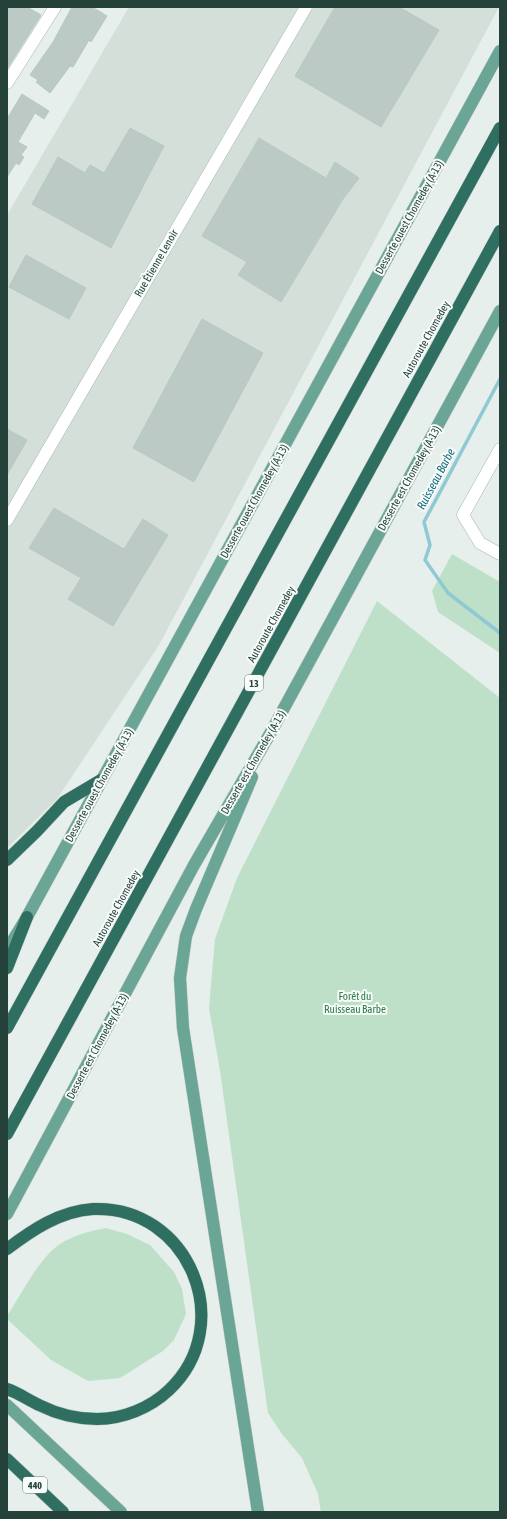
<svg xmlns="http://www.w3.org/2000/svg" width="507" height="1519" font-family="'Asap Condensed',sans-serif">
  <style>
    .built { fill: #d4dfda }
    .green { fill: #bfe0c8 }
    .lines { fill: none; stroke-linecap: round; stroke-linejoin: round }
    .stream { stroke: #8ec9d4; stroke-width: 3.5 }
    .building { fill: #bbcac4; stroke: #b8c9c2 }
    .minor-casing { stroke: #a8b8b2; stroke-width: 13 }
    .major-casing { stroke: #c2cac8; stroke-width: 13 }
    .highway-casing { stroke: #c2cac8; stroke-width: 13 }
    .minor { stroke: #fff; stroke-width: 12 }
    .major { stroke: #6aa596; stroke-width: 12 }
    .highway { stroke: #2f6f62; stroke-width: 12 }
    .labels { text-anchor: middle; dominant-baseline: central; stroke-width: 4; stroke-linejoin: round; paint-order: stroke }
    .shield { fill: #f7fbf9; stroke: #637a73; stroke-width: 1 }
    .shield-label { font-size: 10px; font-weight: bold; fill: #24423a }
    .street-label { font-size: 11px; fill: #24423a; stroke: #f7fbf9 }
    .park-label { font-size: 11px; fill: #2d7a4b; stroke: #f7fbf9 }
    .water-label { font-size: 12px; font-style: italic; fill: #1c6f80; stroke: #f7fbf9 }
  </style>
  <rect width="100%" height="100%" fill="#e6efeb"/>
  <path class="built" d="M 129,7 L 499,7 L 159,645 L 57,799 L 7,848 L 7,215 Z"/>
  <path class="green" d="M 452,554 L 500,582 L 500,653 L 438,612 L 432,591 Z
    M 377,601 L 500,698 L 500,1512 L 321,1512 L 318,1494 L 302,1458 L 282,1434 L 268,1413 L 220,1071 L 209,1008 L 215,939 L 237,878 Z
    M 106,1228 L 127,1234 L 150,1245 L 174,1272 L 182,1289 L 186,1314 L 174,1340 L 163,1351 L 120,1378 L 88,1381 L 51,1360 L 7,1319 L 7,1316 C 21,1295 39,1258 60,1244 C 74,1235 90,1231 106,1228 Z"/>
  <g class="lines">
    <path class="stream" d="M 500,379 L 424,522 L 430,545 L 425,560 L 448,593 L 500,633"/>
  </g>
  <path class="building" d="M 7,7 L 27,7 L 41,15 L 7,69 Z
    M 72,7 L 92,7 L 107,16 L 91,42 L 89,40 L 73,67 L 70,66 L 50,93 L 36,82 L 38,80 L 30,75 L 53,42 Z
    M 335,7 L 399,7 L 439,30 L 381,127 L 295,76 Z
    M 22,94 L 49,111 L 44,119 L 35,113 L 18,142 L 27,147 L 21,155 L 24,157 L 19,165 L 16,163 L 7,177 L 7,119 Z
    M 130,128 L 164,146 L 111,248 L 32,204 L 58,157 L 85,173 L 90,165 L 104,173 Z
    M 259,138 L 326,178 L 335,162 L 359,178 L 343,199 L 281,302 L 238,275 L 247,262 L 202,236 Z
    M 26,255 L 86,288 L 69,319 L 9,287 Z
    M 202,319 L 263,353 L 194,482 L 133,448 Z
    M 7,429 L 27,440 L 7,475 Z
    M 54,508 L 124,549 L 143,519 L 168,535 L 113,626 L 68,599 L 81,578 L 29,548 Z"/>
  <g class="lines">
    <g class="minor-casing">
      <path id="minor" d="M 7,83 L 55,7
        M 500,449 L 463,515 L 480,543 L 500,554
        M 7,520 L 306,7"/>
    </g>
    <g class="major-casing">
      <path id="major" d="M 252,777 L 196,909 L 186,936 L 180,978 L 183,1028 L 258,1512
        M 7,950 L 27,917 L 500,51
        M 7,1214 L 194,865 L 271,732 L 500,311
        M 7,1405 L 121,1512"/>
    </g>
    <g class="highway-casing">
      <path id="highway" d="M 7,860 L 37,831 L 64,802 L 101,780
        M 7,968 L 27,917
        M 7,1028 L 500,128
        M 7,1134 L 500,231
        M 7,1249 C 32,1230 60,1211 93,1209 C 189,1205 238,1325 169,1390 C 150,1408 123,1419 97,1419 C 78,1419 57,1414 39,1405 C 28,1400 19,1393 7,1389
        M 7,1459 L 63,1512"/>
    </g>
    <use href="#minor" class="minor"/>
    <use href="#major" class="major"/>
    <use href="#highway" class="highway"/>
  </g>
  <g class="labels">
    <g class="shield">
      <rect x="245" y="675" width="18" height="16" rx="3"/>
      <rect x="23" y="1477" width="24" height="16" rx="3"/>
    </g>
    <g class="shield-label">
      <text x="254" y="683">13</text>
      <text x="35" y="1485">440</text>
    </g>
    <g class="street-label">
      <text transform="translate(409 217) rotate(-61)">Desserte ouest Chomedey (A-13)</text>
      <text transform="translate(156 263) rotate(-60)">Rue Étienne Lenoir</text>
      <text transform="translate(426 339) rotate(-61)">Autoroute Chomedey</text>
      <text transform="translate(409 478) rotate(-61)">Desserte est Chomedey (A-13)</text>
      <text transform="translate(254 501) rotate(-61)">Desserte ouest Chomedey (A-13)</text>
      <text transform="translate(271 624) rotate(-61)">Autoroute Chomedey</text>
      <text transform="translate(253 762) rotate(-60)">Desserte est Chomedey (A-13)</text>
      <text transform="translate(99 785) rotate(-61)">Desserte ouest Chomedey (A-13)</text>
      <text transform="translate(116 908) rotate(-61)">Autoroute Chomedey</text>
      <text transform="translate(97 1046) rotate(-62)">Desserte est Chomedey (A-13)</text>
    </g>
    <g class="park-label">
      <text x="355" y="996">Forêt du<tspan x="355" dy="13">Ruisseau Barbe</tspan></text>
    </g>
    <g class="water-label">
      <text transform="translate(436 479) rotate(-62)">Ruisseau Barbe</text>
    </g>
  </g>
  <rect width="507" height="1519" fill="none" stroke="#24423a" stroke-width="16"/>
</svg>
